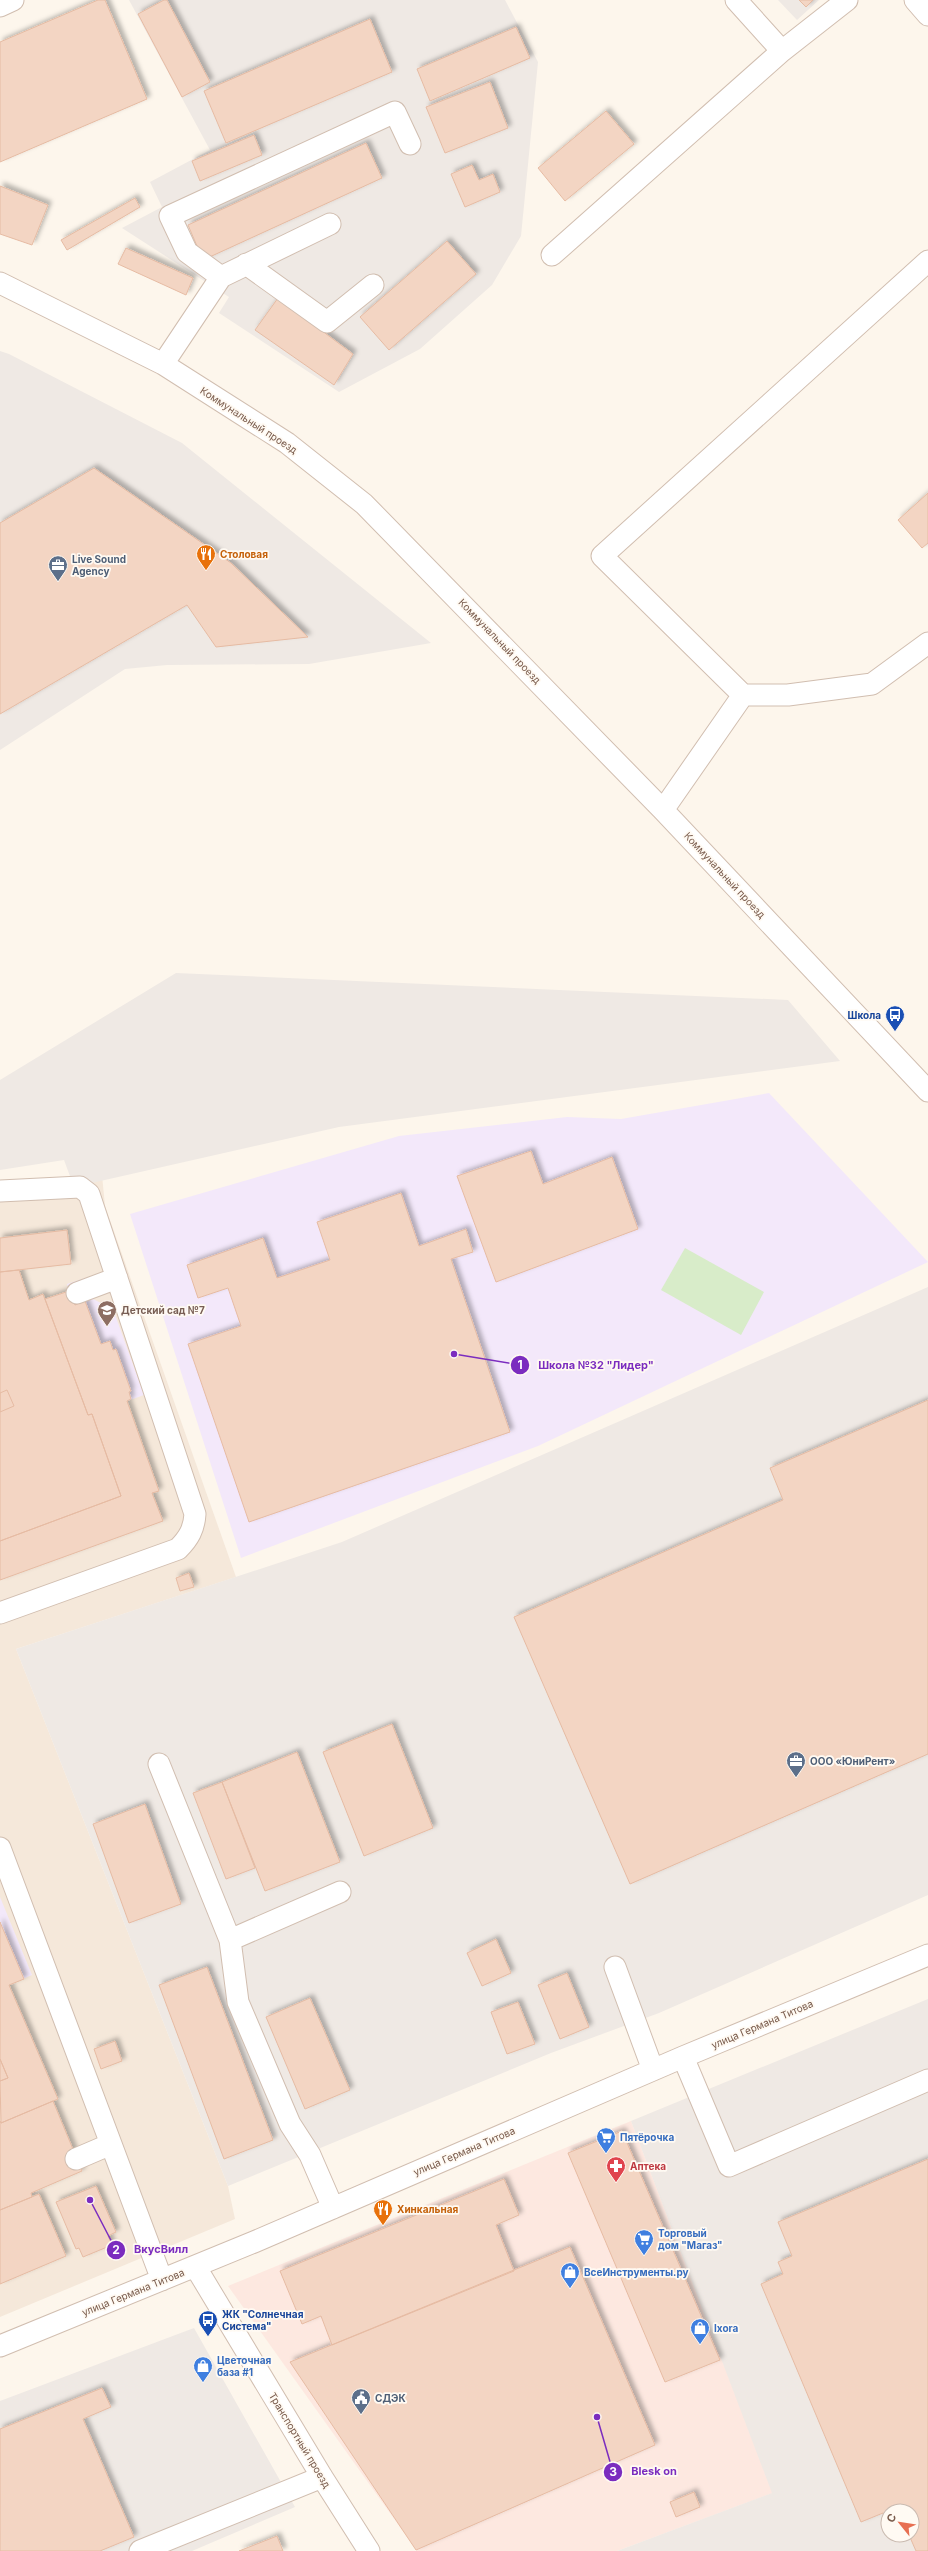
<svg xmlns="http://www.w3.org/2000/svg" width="928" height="2551" font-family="Inter,sans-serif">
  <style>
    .residential { fill: #f5e8da }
    .commercial { fill: #fde8e0 }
    .industrial { fill: #efe9e4; fill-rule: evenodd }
    .education { fill: #f3e8fa }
    .green { fill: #d8ecc9 }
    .building { fill: #f3d5c3; stroke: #e6bba3; filter: url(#shadow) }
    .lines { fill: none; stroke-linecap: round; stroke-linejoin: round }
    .minor-casing { stroke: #d1beb0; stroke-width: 23 }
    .minor { stroke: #fff; stroke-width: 21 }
    .labels { text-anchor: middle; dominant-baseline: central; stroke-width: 3.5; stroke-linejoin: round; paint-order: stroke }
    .street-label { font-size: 10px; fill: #7a5c4d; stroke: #fffaf3 }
    .food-label { font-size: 10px; font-weight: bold; fill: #c56008; stroke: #fffaf3; text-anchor: start }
    .service-label { font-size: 10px; font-weight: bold; fill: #4e5e75; stroke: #fffaf3; text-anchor: start }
    .transit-label { font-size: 10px; font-weight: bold; fill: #164399; stroke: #fffaf3; text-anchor: end }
    .education-label { font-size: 10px; font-weight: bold; fill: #785e54; stroke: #fffaf3; text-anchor: start }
    .shop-label { font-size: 10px; font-weight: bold; fill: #366cbe; stroke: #fffaf3; text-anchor: start }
    .health-label { font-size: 10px; font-weight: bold; fill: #be3a42; stroke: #fffaf3; text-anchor: start }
    .leader { fill: none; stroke: #7b2cbf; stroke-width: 1.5 }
    .callout-dot { fill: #7b2cbf; stroke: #fffaf3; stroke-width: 1.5 }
    .mark-label { font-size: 12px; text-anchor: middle; font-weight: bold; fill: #fff }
    .callout-label { font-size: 11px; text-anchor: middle; font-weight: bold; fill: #7b2cbf; stroke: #fffaf3; stroke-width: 3.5; stroke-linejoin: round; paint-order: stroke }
  </style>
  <defs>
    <filter id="shadow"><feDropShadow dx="3.5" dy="-3.5" stdDeviation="2" flood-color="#0004"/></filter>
  </defs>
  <rect width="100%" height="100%" fill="#fdf6ec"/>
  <path class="residential" d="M 102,1175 L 105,1206 L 236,1577 L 16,1649 L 228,2186 L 235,2219 L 0,2317 L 0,1184 Z"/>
  <path class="commercial" d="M 631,2121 L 773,2493 L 617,2551 L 417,2551 L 228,2286 Z"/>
  <path class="industrial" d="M 129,0 L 505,0 L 538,62 L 521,236 L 492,285 L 420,349 L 339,392 L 219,313 L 229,297 L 122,228 L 162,207 L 150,182 L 210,150 Z
    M 778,0 L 819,0 L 797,20 Z
    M 0,351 L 9,354 L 182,443 L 431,643 L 309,664 L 167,665 L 125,669 L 0,750 Z
    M 176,973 L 788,1000 L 840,1061 L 339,1127 L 74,1187 L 64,1160 L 0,1170 L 0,1080 Z
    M 928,1287 L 928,1895 L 659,2013 L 551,2053 L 228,2186 L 16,1649 L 342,1542 Z
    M 928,1999 L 928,2551 L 617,2551 L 772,2493 L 631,2121 ZM 888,2511 L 912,2511 L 912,2535 L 888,2535 Z
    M 194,2328 L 295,2507 L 192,2551 L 0,2551 L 0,2401 Z"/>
  <path class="education" d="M 769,1093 L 928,1262 L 538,1446 L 241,1558 L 130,1214 L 399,1136 L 567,1117 L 621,1119 Z
    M 85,1278 L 93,1299 L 113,1309 L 144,1395 L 122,1403 L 85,1301 L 75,1305 L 45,1299 L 69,1291 L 67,1284 Z
    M 0,1897 L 32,1975 L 9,1985 L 0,1962 Z"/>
  <path class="green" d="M 685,1248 L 764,1292 L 741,1335 L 661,1290 Z"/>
  <path class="building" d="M 98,0 L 105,0 L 147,99 L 0,162 L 0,42 Z
    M 164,0 L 167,0 L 210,82 L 182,97 L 138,14 Z
    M 799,0 L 813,0 L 806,7 Z
    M 370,19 L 392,72 L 226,143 L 204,91 Z
    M 516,27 L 530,58 L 430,101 L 417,69 Z
    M 490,82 L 508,128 L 445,153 L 426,107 Z
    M 606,111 L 634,144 L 565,201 L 538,168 Z
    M 254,135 L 262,155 L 200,181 L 192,161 Z
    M 366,143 L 382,178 L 203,260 L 188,225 Z
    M 472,165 L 479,180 L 493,174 L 500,192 L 465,207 L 451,174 Z
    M 0,186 L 48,205 L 32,245 L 0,234 Z
    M 135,198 L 140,207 L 67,250 L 61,240 Z
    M 447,241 L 476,274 L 389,350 L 360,317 Z
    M 126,248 L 193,278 L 186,295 L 118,264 Z
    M 278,298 L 353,354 L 334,385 L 255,330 Z
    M 94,468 L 231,563 L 308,637 L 216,647 L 187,605 L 0,714 L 0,523 Z
    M 928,493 L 928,543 L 922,548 L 898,520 Z
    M 531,1151 L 543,1184 L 612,1157 L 638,1229 L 496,1282 L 457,1176 Z
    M 401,1193 L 419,1246 L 466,1229 L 473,1252 L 451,1259 L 510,1432 L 249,1522 L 188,1344 L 241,1326 L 228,1288 L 198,1298 L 187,1265 L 263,1238 L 277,1278 L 330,1260 L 317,1222 Z
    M 67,1230 L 71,1264 L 0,1272 L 0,1238 Z
    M 19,1270 L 29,1300 L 43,1294 L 88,1415 L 92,1414 L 121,1496 L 0,1541 L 0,1272 Z
    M 69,1291 L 75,1305 L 85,1301 L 101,1344 L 110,1341 L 113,1350 L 116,1349 L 131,1391 L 129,1392 L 131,1399 L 127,1401 L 159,1491 L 152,1493 L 163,1521 L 0,1580 L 0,1541 L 121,1496 L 92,1414 L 88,1415 L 45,1299 Z
    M 7,1390 L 14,1406 L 0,1412 L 0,1393 Z
    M 928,1400 L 928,1754 L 630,1884 L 514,1617 L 783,1500 L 770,1468 Z
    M 189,1573 L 194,1587 L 180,1591 L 176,1578 Z
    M 392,1724 L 433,1828 L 364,1856 L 323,1752 Z
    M 297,1752 L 340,1862 L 265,1891 L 222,1782 Z
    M 222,1782 L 255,1868 L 226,1879 L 193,1793 Z
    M 145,1804 L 181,1904 L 129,1923 L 93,1824 Z
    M 0,1922 L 24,1979 L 9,1985 L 58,2099 L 1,2123 L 0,2081 L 8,2078 L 0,2059 Z
    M 496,1939 L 511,1973 L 482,1986 L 467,1953 Z
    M 207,1967 L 273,2140 L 224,2159 L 159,1985 Z
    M 567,1973 L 589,2027 L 560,2039 L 538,1985 Z
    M 310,1998 L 350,2090 L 305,2109 L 266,2017 Z
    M 518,2002 L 535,2044 L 507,2054 L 491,2012 Z
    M 115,2041 L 122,2061 L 101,2069 L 94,2049 Z
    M 0,2059 L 8,2078 L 0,2081 Z
    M 53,2101 L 82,2171 L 31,2193 L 32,2197 L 0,2210 L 0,2121 L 1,2123 Z
    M 622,2131 L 720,2360 L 665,2382 L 568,2153 Z
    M 928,2159 L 928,2551 L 916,2551 L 909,2535 L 912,2535 L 912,2511 L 888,2511 L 888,2525 L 883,2513 L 861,2522 L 761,2284 L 783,2274 L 778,2262 L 792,2256 L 778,2222 Z
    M 504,2179 L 519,2215 L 496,2225 L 514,2271 L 332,2345 L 321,2316 L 302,2324 L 280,2271 Z
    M 96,2186 L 116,2232 L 108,2236 L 112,2245 L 83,2257 L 79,2248 L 76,2249 L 56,2202 Z
    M 39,2194 L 66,2256 L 0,2284 L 0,2210 Z
    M 570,2247 L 655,2445 L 416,2550 L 290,2362 Z
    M 102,2388 L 111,2407 L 83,2419 L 134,2537 L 100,2551 L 0,2551 L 0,2429 Z
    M 694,2492 L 700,2507 L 676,2517 L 670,2502 Z
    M 277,2536 L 283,2551 L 239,2551 Z"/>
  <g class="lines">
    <g class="minor-casing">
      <path id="minor" d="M 736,0 L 782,51 L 847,0
        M 915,0 L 928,15
        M 0,6 L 13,0
        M 552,255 L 782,51
        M 246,264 L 327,322 L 373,285
        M 221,277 L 187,252 L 170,216 L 395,112 L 410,144
        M 0,283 L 163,364 L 287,443 L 364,504 L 663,810 L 928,1091
        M 163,364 L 221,277 L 330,224
        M 743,695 L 788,695 L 872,684 L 928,643
        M 663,810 L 743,695 L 602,556 L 928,261
        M 0,1191 L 80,1187 L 89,1194 L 195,1514 C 194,1529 189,1538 178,1549 L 0,1613
        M 77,1293 L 117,1278
        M 159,1764 L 230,1940 L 238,2002 L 290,2124 L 310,2155 L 333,2208
        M 0,1848 L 162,2280
        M 230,1940 L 340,1892
        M 615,1967 L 653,2070
        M 683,2057 L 729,2166 L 928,2080
        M 76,2159 L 111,2144
        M 195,2266 L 322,2477 L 369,2551
        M 0,2346 L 254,2242 L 683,2057 L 928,1955
        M 140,2551 L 322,2477"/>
    </g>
    <use href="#minor" class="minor"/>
  </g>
  <defs>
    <g id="restaurant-pin" transform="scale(1)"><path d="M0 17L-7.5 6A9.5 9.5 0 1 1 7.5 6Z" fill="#e8710a" stroke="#fffaf3"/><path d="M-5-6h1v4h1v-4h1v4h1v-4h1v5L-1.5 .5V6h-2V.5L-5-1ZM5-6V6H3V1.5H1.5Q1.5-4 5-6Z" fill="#fff"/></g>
    <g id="office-pin" transform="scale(1)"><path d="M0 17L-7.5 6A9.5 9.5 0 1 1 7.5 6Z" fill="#5c6f8a" stroke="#fffaf3"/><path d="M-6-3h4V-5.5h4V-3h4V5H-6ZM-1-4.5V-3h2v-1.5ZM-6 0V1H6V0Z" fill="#fff"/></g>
    <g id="bus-pin" transform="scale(1)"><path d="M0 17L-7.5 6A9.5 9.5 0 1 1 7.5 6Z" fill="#1a4fb4" stroke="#fffaf3"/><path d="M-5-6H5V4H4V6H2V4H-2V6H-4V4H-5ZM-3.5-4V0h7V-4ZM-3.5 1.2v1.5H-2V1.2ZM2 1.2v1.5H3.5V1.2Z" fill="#fff"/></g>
    <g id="school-pin" transform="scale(1)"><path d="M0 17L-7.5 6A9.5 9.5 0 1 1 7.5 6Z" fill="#8d6e63" stroke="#fffaf3"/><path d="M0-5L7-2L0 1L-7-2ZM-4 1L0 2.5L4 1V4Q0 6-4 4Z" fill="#fff"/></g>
    <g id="supermarket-pin" transform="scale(1)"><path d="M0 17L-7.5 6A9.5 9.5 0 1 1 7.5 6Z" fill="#3f7fe0" stroke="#fffaf3"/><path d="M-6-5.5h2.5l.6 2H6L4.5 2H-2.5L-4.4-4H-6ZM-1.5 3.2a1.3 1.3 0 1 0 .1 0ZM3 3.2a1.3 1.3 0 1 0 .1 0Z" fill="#fff"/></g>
    <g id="pharmacy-pin" transform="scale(1)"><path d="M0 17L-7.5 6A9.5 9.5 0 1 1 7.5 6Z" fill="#e0444e" stroke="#fffaf3"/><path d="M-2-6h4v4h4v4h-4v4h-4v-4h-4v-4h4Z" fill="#fff"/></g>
    <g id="shop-pin" transform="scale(1)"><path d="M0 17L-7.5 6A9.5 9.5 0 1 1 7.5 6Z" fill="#3f7fe0" stroke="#fffaf3"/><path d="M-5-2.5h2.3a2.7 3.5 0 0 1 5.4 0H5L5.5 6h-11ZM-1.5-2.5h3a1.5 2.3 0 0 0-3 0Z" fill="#fff"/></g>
    <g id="civic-pin" transform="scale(1)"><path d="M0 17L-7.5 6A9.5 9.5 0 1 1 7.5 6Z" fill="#5c6f8a" stroke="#fffaf3"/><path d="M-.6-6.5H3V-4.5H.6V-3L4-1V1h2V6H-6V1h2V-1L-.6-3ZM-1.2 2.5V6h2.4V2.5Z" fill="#fff"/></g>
  </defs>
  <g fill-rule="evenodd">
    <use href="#restaurant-pin" x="206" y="554"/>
    <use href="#office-pin" x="58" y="565"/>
    <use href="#bus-pin" x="895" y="1015"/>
    <use href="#school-pin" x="107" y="1310"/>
    <use href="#office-pin" x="796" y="1761"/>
    <use href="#supermarket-pin" x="606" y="2137"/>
    <use href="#pharmacy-pin" x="616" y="2166"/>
    <use href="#restaurant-pin" x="383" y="2209"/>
    <use href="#supermarket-pin" x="644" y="2239"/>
    <use href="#shop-pin" x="570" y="2272"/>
    <use href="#bus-pin" x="208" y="2320"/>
    <use href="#shop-pin" x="700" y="2328"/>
    <use href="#shop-pin" x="203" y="2366"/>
    <use href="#civic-pin" x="361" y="2398"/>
  </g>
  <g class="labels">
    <g class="street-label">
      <text transform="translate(249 420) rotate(33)">Коммунальный проезд</text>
      <text transform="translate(500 641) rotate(46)">Коммунальный проезд</text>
      <text transform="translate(725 875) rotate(47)">Коммунальный проезд</text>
      <text transform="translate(762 2024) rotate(-23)">улица Германа Титова</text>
      <text transform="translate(464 2151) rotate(-23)">улица Германа Титова</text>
      <text transform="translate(133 2292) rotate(-22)">улица Германа Титова</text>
      <text transform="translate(300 2440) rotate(59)">Транспортный проезд</text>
    </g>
    <g class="food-label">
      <text x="220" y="554">Столовая</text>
      <text x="397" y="2209">Хинкальная</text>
    </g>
    <g class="service-label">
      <text x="72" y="559">Live Sound<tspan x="72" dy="12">Agency</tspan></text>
      <text x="810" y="1761">ООО «ЮниРент»</text>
      <text x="375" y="2398">СДЭК</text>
    </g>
    <g class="transit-label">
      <text x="881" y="1015">Школа</text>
      <text x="222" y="2314" text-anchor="start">ЖК "Солнечная<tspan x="222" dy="12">Система"</tspan></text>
    </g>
    <g class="education-label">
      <text x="121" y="1310">Детский сад №7</text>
    </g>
    <g class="shop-label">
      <text x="620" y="2137">Пятёрочка</text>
      <text x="658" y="2233">Торговый<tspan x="658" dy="12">дом "Магаз"</tspan></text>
      <text x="584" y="2272">ВсеИнструменты.ру</text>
      <text x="714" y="2328">Ixora</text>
      <text x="217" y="2360">Цветочная<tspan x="217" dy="12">база #1</tspan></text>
    </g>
    <g class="health-label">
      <text x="630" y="2166">Аптека</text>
    </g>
  </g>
  <path class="leader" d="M454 1354L520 1365M90 2200L116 2250M597 2417L613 2472"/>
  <g class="callout-dot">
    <circle cx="454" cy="1354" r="4"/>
    <circle cx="90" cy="2200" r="4"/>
    <circle cx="597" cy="2417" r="4"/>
    <circle cx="520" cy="1365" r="10"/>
    <circle cx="116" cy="2250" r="10"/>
    <circle cx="613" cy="2472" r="10"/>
  </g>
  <g class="mark-label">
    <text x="520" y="1369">1</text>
    <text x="116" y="2254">2</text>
    <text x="613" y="2476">3</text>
  </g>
  <g class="callout-label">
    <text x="596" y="1369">Школа №32 "Лидер"</text>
    <text x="161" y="2253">ВкусВилл</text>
    <text x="654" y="2475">Blesk on</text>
  </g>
  <g transform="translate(900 2523) rotate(300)"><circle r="19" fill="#fffaf3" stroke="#cabbb1"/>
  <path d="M0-3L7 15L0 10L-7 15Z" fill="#e76f51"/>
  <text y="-6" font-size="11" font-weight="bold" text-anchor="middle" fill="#7a5c4d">С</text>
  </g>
</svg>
